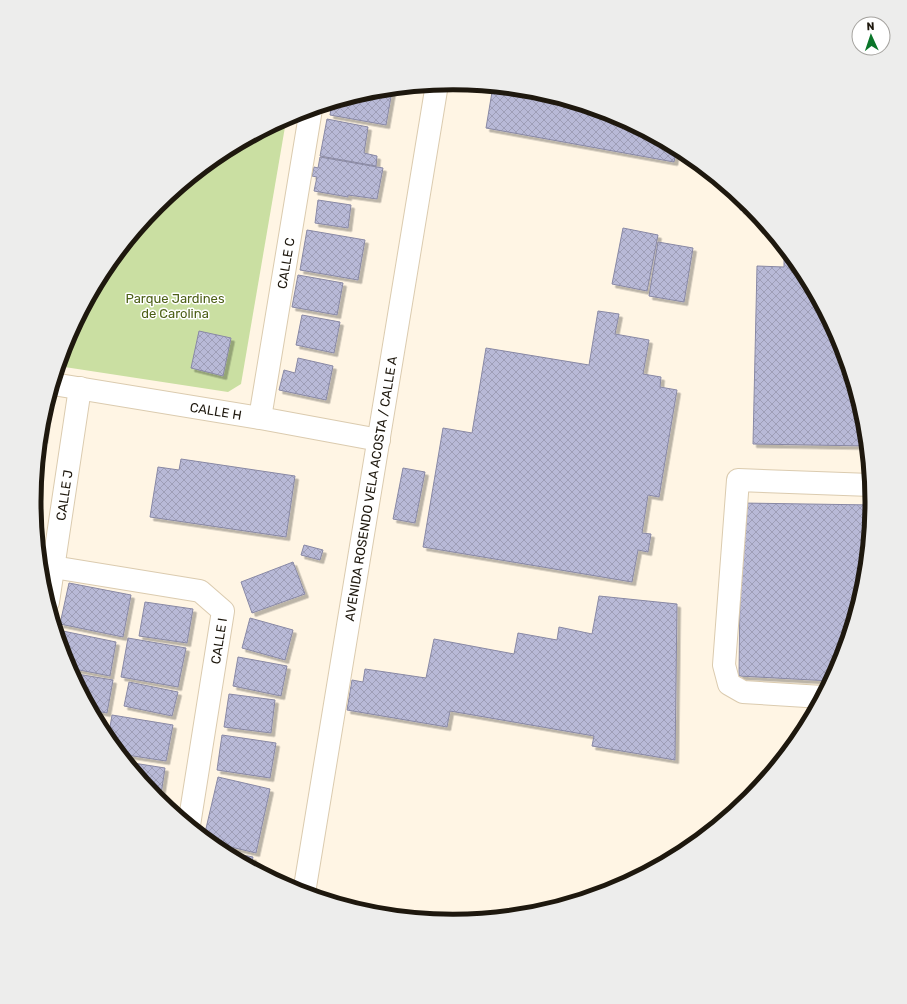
<svg xmlns="http://www.w3.org/2000/svg" width="907" height="1004" font-family="Rubik,sans-serif">
  <style>
    .green { fill: #cadfa2 }
    .building { fill: url(#building-cross-hatch); stroke: #8888a4; filter: url(#shadow) }
    .lines { fill: none; stroke-linecap: round; stroke-linejoin: round }
    .minor-casing { stroke: #dbcbaf; stroke-width: 24 }
    .minor { stroke: #fff; stroke-width: 22 }
    .labels { text-anchor: middle; dominant-baseline: central; stroke-width: 3; stroke-linejoin: round; paint-order: stroke }
    .street-label { font-size: 13px; fill: #1e180e; stroke: #fff }
    .park-label { font-size: 13px; fill: #4c5f16; stroke: #fff }
    .rim { fill: none; stroke: #1e180e; stroke-width: 5 }
  </style>
  <defs>
    <pattern id="building-cross-hatch" width="8" height="8" patternUnits="userSpaceOnUse"><rect width="8" height="8" fill="#b8b9d7"/><path d="M0 0l8 8M0 8l8-8" fill="none" stroke="#9e9eb7"/></pattern>
    <filter id="shadow"><feDropShadow dx="3.5" dy="3.5" stdDeviation="0" flood-color="#0004"/></filter>
  </defs>
  <rect width="100%" height="100%" fill="#fff5e4"/>
  <path class="green" d="M 283,120 L 286,121 L 241,384 L 228,392 L 58,366 L 66,341 L 105,269 L 157,205 L 221,153 Z"/>
  <path class="building" d="M 493,86 L 536,91 L 614,115 L 677,148 L 674,162 L 486,128 Z
    M 383,89 L 392,91 L 386,125 L 330,115 L 332,103 L 372,91 Z
    M 327,119 L 368,127 L 364,153 L 377,156 L 376,166 L 320,156 Z
    M 320,157 L 383,168 L 377,199 L 348,195 L 348,197 L 314,191 L 317,177 L 312,176 L 314,167 L 318,168 Z
    M 741,198 L 750,206 L 755,211 L 740,210 Z
    M 318,200 L 351,205 L 348,228 L 315,223 Z
    M 623,228 L 658,235 L 647,291 L 612,284 Z
    M 307,230 L 365,240 L 358,280 L 300,270 Z
    M 658,242 L 693,248 L 684,302 L 649,296 Z
    M 784,247 L 802,269 L 841,342 L 865,420 L 868,446 L 753,444 L 757,266 L 784,267 Z
    M 298,275 L 343,283 L 337,315 L 292,307 Z
    M 598,311 L 619,314 L 615,334 L 649,340 L 643,374 L 661,377 L 660,387 L 677,390 L 659,497 L 648,495 L 642,533 L 651,534 L 648,552 L 638,550 L 632,582 L 423,547 L 443,428 L 472,433 L 486,348 L 589,365 Z
    M 302,315 L 340,322 L 334,353 L 296,345 Z
    M 199,331 L 231,338 L 223,376 L 191,368 Z
    M 298,358 L 333,366 L 326,400 L 279,390 L 284,370 L 295,373 Z
    M 48,401 L 49,401 L 44,440 L 40,439 L 42,420 Z
    M 181,459 L 295,476 L 286,537 L 150,517 L 158,467 L 179,470 Z
    M 403,468 L 425,472 L 415,523 L 393,519 Z
    M 741,503 L 873,505 L 865,584 L 841,663 L 831,681 L 739,676 Z
    M 304,545 L 323,550 L 320,560 L 301,555 Z
    M 293,562 L 305,594 L 252,613 L 241,582 Z
    M 69,583 L 131,595 L 123,637 L 60,624 Z
    M 599,596 L 677,604 L 675,760 L 592,746 L 594,736 L 450,711 L 447,727 L 347,710 L 352,680 L 363,682 L 365,669 L 426,678 L 434,639 L 514,654 L 518,633 L 557,640 L 559,627 L 592,634 Z
    M 145,602 L 193,609 L 187,643 L 139,636 Z
    M 250,618 L 293,630 L 285,660 L 242,648 Z
    M 58,630 L 116,642 L 110,676 L 69,668 L 58,635 Z
    M 128,638 L 186,648 L 178,687 L 121,677 Z
    M 238,657 L 287,666 L 281,696 L 233,686 Z
    M 71,673 L 113,680 L 107,713 L 91,710 Z
    M 129,682 L 178,692 L 172,716 L 124,706 Z
    M 229,694 L 275,700 L 271,733 L 224,727 Z
    M 112,715 L 173,725 L 166,761 L 120,754 L 108,739 Z
    M 802,728 L 806,728 L 801,736 Z
    M 222,735 L 276,743 L 270,778 L 217,770 Z
    M 127,762 L 165,768 L 160,801 L 157,798 Z
    M 218,777 L 270,789 L 256,853 L 210,842 L 204,837 Z
    M 222,851 L 253,857 L 251,867 Z"/>
  <g class="lines">
    <g class="minor-casing">
      <g id="minor">
        <path id="s1" d="M 53,384 L 260,418 L 379,440"/>
        <path id="s2" d="M 260,418 L 311,109"/>
        <path d="M 53,567 L 200,591 L 223,611 L 189,825"/>
        <path id="s3" d="M 48,602 L 80,388"/>
        <path d="M 822,697 L 743,692 L 729,684 L 724,665 L 738,480 L 871,485"/>
        <path id="s4" d="M 304,893 L 437,84"/>
      </g>
    </g>
    <use href="#minor" class="minor"/>
  </g>
  <g class="labels">
    <g class="street-label">
      <text stroke="none"><textPath href="#s2" startOffset="157">CALLE C</textPath></text>
      <text stroke="none"><textPath href="#s1" startOffset="165">CALLE H</textPath></text>
      <text stroke="none"><textPath href="#s4" startOffset="410">AVENIDA ROSENDO VELA ACOSTA / CALLE A</textPath></text>
      <text stroke="none"><textPath href="#s3" startOffset="108">CALLE J</textPath></text>
      <text transform="translate(219 641) rotate(-81)">CALLE I</text>
    </g>
    <g class="park-label">
      <text x="175" y="298">Parque Jardines<tspan x="175" dy="15">de Carolina</tspan></text>
    </g>
  </g>
  <path d="M0 0H907V1004H0ZM41 502a412 412 0 1 1 824 0a412 412 0 1 1-824 0Z" fill="#ededec" fill-rule="evenodd"/>
  <path class="rim" d="M41 502a412 412 0 1 1 824 0a412 412 0 1 1-824 0Z"/>
  <g transform="translate(871 36) rotate(357)"><circle r="19" fill="#ffffff" stroke="#a5a39f"/>
  <path d="M0-3L7 15L0 10L-7 15Z" fill="#0a762a"/>
  <text y="-6" font-size="11" font-weight="bold" text-anchor="middle" fill="#1e180e">N</text>
  </g>
</svg>
